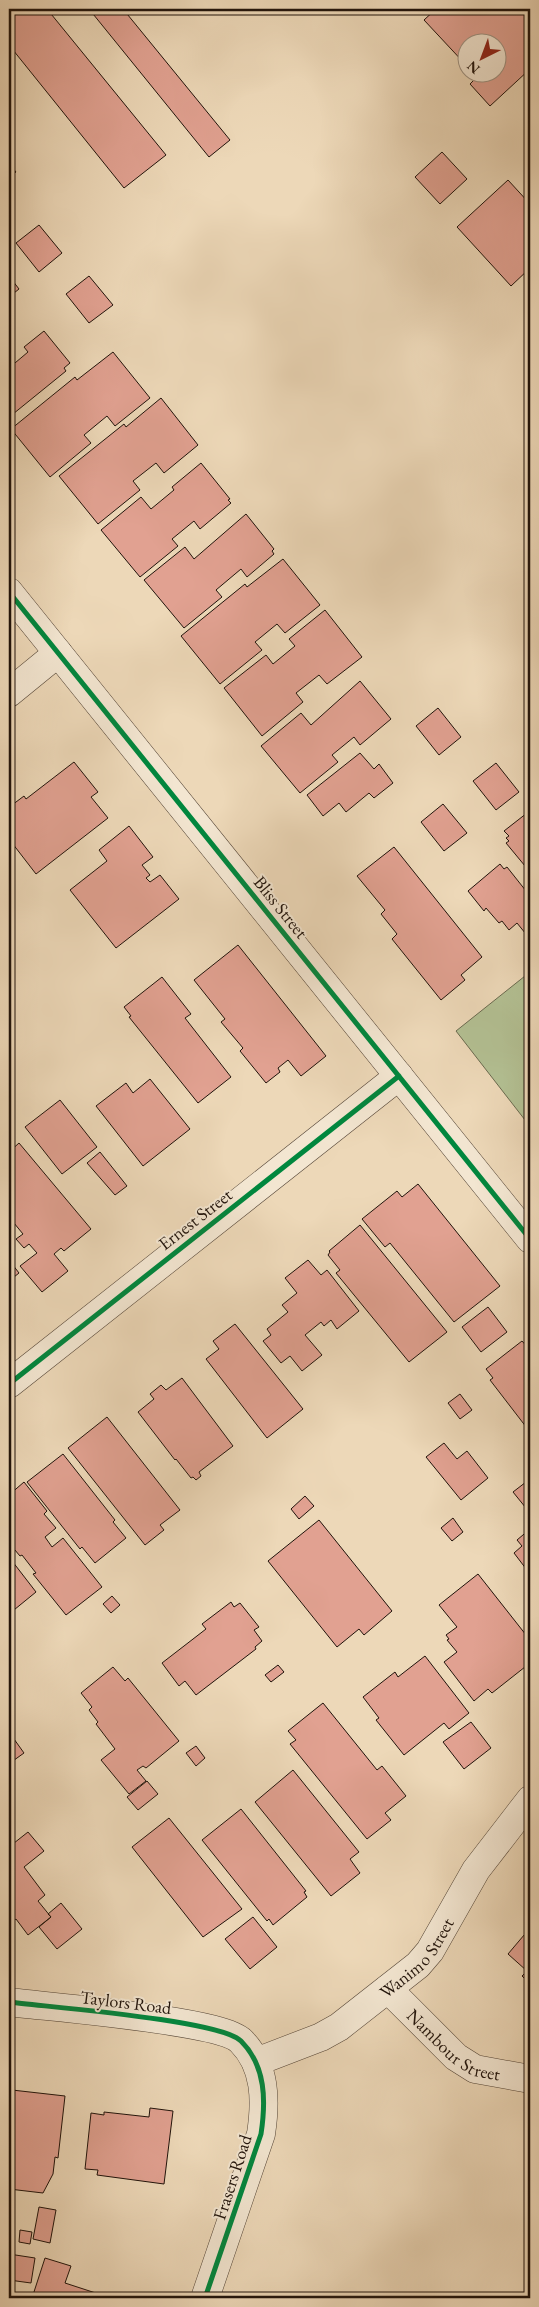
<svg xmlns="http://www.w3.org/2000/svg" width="539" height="2307" font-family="'EB Garamond',serif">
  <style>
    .green { fill: #b3c093; stroke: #6a6a4f }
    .building { fill: #e1a191; stroke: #20130b }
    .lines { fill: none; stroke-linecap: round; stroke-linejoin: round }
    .minor-casing { stroke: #534436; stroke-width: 29 }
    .minor { stroke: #f3e6d1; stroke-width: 28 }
    .cycleway-casing { stroke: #f3e6d1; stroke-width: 8 }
    .cycleway { stroke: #00873e; stroke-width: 5 }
    .labels { text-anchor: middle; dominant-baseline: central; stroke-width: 4; stroke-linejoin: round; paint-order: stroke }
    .street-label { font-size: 18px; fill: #20130b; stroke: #f3e6d1 }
  </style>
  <rect width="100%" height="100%" fill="#edd8b8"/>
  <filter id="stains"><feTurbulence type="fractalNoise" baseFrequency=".004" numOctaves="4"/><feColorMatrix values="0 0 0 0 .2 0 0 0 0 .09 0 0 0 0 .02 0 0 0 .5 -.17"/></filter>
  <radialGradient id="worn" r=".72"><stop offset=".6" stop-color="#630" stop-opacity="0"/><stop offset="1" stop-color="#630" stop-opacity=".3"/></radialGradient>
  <path class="green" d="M 530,972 L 530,1119 L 525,1120 L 456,1031 Z"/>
  <path class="building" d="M 9,9 L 47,9 L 166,155 L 124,188 L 9,45 Z
    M 89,9 L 123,9 L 230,140 L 209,157 Z
    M 436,9 L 530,9 L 530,69 L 490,106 L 470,84 L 477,77 L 473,72 L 496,72 L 496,42 L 466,42 L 466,65 L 424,20 Z
    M 442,152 L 467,179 L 440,204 L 415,177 Z
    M 9,157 L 14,164 L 11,166 L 16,172 L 9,177 Z
    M 508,180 L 530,204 L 530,268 L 511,286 L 457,227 Z
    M 39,225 L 62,253 L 39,272 L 16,243 Z
    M 9,276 L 19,289 L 9,297 Z
    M 89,276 L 113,305 L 89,323 L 66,294 Z
    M 44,331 L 70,363 L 64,368 L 66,371 L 13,414 L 9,408 L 9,368 L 28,352 L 24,347 Z
    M 113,352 L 150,398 L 115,426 L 107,416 L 84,435 L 91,443 L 50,477 L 11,429 L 75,377 L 77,380 Z
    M 161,398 L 198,445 L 164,473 L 156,463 L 133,481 L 140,490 L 98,524 L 59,476 L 124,424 L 126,427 Z
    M 201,463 L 230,499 L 228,500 L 231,503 L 200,529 L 194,521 L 172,539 L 178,546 L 140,577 L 101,530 L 141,497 L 151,509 L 174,490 L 172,487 Z
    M 246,514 L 274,549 L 272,551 L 274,554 L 247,577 L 241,569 L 216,590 L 222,597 L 184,628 L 144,580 L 185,547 L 194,559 Z
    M 283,559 L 320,605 L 285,633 L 277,624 L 255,642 L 262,650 L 220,684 L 181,636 L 245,584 L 247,587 Z
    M 325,610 L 362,657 L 327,684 L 319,675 L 296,693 L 303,702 L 262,736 L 224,688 L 266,655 L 273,664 L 295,646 L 289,639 Z
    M 360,681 L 391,719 L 360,745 L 354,737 L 332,755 L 338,762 L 300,793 L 261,746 L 301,713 L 311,725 Z
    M 438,708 L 461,737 L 439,755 L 416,726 Z
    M 360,753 L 374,769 L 379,764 L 393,783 L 374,798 L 369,793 L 346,812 L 339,803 L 323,816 L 307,795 Z
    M 74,762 L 98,792 L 91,797 L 108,818 L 36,874 L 9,839 L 9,812 L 14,808 L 12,805 L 24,796 L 26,799 Z
    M 496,763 L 519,792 L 496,810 L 473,781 Z
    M 443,804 L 467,833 L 444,851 L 421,822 Z
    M 527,813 L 530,816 L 530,872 L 506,843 L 509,841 L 506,838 L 509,836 L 504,831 Z
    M 129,826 L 153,857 L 142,865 L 150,875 L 146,878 L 150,882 L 160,875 L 179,899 L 116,948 L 70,890 L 107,861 L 99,850 Z
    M 394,847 L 482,957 L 461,975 L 465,980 L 441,1000 L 392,939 L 397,934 L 381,914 L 385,910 L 357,876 Z
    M 500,864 L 504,869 L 507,867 L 530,896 L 530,939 L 517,923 L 509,930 L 502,921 L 499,923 L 486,908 L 484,911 L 468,891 Z
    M 238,945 L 326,1056 L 301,1076 L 288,1060 L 278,1068 L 280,1072 L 266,1083 L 240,1051 L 243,1048 L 221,1022 L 225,1019 L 194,980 Z
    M 162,977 L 191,1014 L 185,1018 L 231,1077 L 198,1103 L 129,1017 L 131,1016 L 124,1007 Z
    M 150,1079 L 190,1129 L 143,1166 L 96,1106 L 126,1083 L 133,1093 Z
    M 60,1100 L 97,1147 L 62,1174 L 25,1127 Z
    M 19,1143 L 91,1229 L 64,1251 L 61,1248 L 54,1254 L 68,1271 L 42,1292 L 20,1266 L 37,1253 L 29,1244 L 24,1248 L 16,1239 L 23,1234 L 9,1217 L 9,1152 Z
    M 100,1152 L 127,1186 L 115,1195 L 87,1163 Z
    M 418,1184 L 500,1286 L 454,1322 L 390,1243 L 385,1247 L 362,1219 L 397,1191 L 402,1197 Z
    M 360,1225 L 447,1332 L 409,1362 L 336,1273 L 340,1270 L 328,1255 L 330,1252 L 329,1251 Z
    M 9,1260 L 19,1273 L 9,1281 Z
    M 308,1260 L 321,1275 L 327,1270 L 359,1311 L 337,1329 L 331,1320 L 324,1326 L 321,1322 L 305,1335 L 322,1355 L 302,1371 L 290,1356 L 281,1363 L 263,1341 L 271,1335 L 267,1329 L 288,1312 L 282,1305 L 297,1293 L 285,1278 Z
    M 488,1307 L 507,1332 L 481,1352 L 462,1327 Z
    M 235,1324 L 303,1409 L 267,1438 L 206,1359 L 219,1349 L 213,1341 Z
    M 522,1341 L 530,1350 L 530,1432 L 490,1380 L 493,1378 L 486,1369 Z
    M 182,1378 L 233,1446 L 199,1472 L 201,1476 L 196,1480 L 193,1477 L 191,1478 L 176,1459 L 175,1460 L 138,1412 L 154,1399 L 150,1394 L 161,1385 L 166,1390 Z
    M 460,1394 L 472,1410 L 460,1419 L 448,1403 Z
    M 107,1417 L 180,1510 L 160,1525 L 164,1530 L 145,1545 L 68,1448 Z
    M 444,1443 L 457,1459 L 467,1451 L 488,1478 L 461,1500 L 426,1457 Z
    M 63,1454 L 115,1520 L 113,1522 L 126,1538 L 95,1563 L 82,1547 L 80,1549 L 27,1482 Z
    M 24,1482 L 47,1511 L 44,1514 L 56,1528 L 45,1537 L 52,1547 L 63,1538 L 102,1587 L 66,1615 L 33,1574 L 36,1573 L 22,1555 L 20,1556 L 9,1543 L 9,1495 Z
    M 526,1482 L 530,1487 L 530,1513 L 513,1492 Z
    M 305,1496 L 314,1506 L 299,1519 L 291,1509 Z
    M 453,1518 L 463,1532 L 452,1541 L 441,1528 Z
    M 319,1520 L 392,1611 L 364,1635 L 359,1629 L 337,1647 L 268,1561 Z
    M 530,1529 L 530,1574 L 514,1553 L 522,1546 L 517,1540 Z
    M 9,1557 L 36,1592 L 9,1614 Z
    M 478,1574 L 530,1640 L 530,1663 L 492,1693 L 488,1689 L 474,1701 L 444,1662 L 457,1652 L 447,1640 L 449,1639 L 446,1635 L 457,1627 L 439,1605 Z
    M 112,1596 L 120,1605 L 111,1613 L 103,1604 Z
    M 231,1602 L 234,1607 L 240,1603 L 259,1627 L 254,1630 L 262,1641 L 255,1647 L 256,1649 L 196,1695 L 185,1681 L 179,1686 L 162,1663 L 206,1629 L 202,1624 Z
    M 425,1656 L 469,1713 L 449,1729 L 444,1723 L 404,1755 L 376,1720 L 379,1718 L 363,1697 L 395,1672 L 398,1677 Z
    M 278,1665 L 284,1672 L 271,1682 L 265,1675 Z
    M 113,1667 L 125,1681 L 128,1678 L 179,1741 L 146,1768 L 143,1766 L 137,1770 L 146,1781 L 129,1794 L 101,1760 L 115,1749 L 96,1724 L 98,1722 L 89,1710 L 92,1707 L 81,1693 Z
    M 323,1703 L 377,1770 L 382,1766 L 406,1796 L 385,1813 L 391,1820 L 367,1839 L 290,1744 L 296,1740 L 288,1731 Z
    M 471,1722 L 491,1748 L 464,1769 L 443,1742 Z
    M 14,1739 L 24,1753 L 10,1763 L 9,1743 Z
    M 196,1746 L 205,1758 L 196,1766 L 186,1753 Z
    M 293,1770 L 359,1852 L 350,1859 L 360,1873 L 331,1896 L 255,1802 Z
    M 147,1781 L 158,1794 L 138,1810 L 127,1797 Z
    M 241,1809 L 306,1891 L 304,1892 L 307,1897 L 273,1925 L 269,1919 L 267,1921 L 202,1840 Z
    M 169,1818 L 242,1909 L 203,1937 L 132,1847 Z
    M 28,1832 L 44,1851 L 24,1867 L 45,1895 L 38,1901 L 51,1917 L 28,1935 L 16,1919 L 9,1924 L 9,1847 Z
    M 61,1903 L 82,1929 L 57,1949 L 39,1927 L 51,1917 L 48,1914 Z
    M 253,1917 L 277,1947 L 250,1969 L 225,1939 Z
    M 530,1928 L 530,1984 L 522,1976 L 527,1971 L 508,1954 Z
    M 12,2090 L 65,2096 L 58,2158 L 55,2157 L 53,2174 L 43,2193 L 9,2189 L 9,2117 Z
    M 150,2108 L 173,2111 L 164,2184 L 97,2175 L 98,2170 L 85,2169 L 91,2113 L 104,2115 L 104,2112 L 149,2117 Z
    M 39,2207 L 56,2210 L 50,2243 L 33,2239 Z
    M 20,2230 L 32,2232 L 30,2244 L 19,2242 Z
    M 9,2254 L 35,2258 L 31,2283 L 9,2280 Z
    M 45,2258 L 71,2266 L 65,2283 L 111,2298 L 32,2298 Z"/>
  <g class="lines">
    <g class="minor-casing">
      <g id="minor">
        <path d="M 9,592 L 530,1239"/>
        <path d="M 9,693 L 58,653"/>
        <path d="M 9,1384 L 399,1076"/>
        <path id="s1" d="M 388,1989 L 456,2057 L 475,2069 L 530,2079"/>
        <path d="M 9,2002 C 47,2007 220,2020 241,2041 C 266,2066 266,2101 261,2134 L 205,2298"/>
        <path id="s2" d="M 256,2062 L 321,2037 L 339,2027 L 418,1965 L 430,1951 L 476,1870 L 530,1800"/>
      </g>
    </g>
    <use href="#minor" class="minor"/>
    <g class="cycleway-casing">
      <path id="cycleway" d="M 9,592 L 530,1239
        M 9,1384 L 399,1076
        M 9,2002 C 47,2007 220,2020 241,2041 C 266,2066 266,2101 261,2134 L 205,2298"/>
    </g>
    <use href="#cycleway" class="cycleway"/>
  </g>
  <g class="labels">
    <g class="street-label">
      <text transform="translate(281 907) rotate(51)">Bliss Street</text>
      <text transform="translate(195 1219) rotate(-38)">Ernest Street</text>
      <text stroke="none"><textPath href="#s2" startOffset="195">Wanimo Street</textPath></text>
      <text transform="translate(126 2002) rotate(7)">Taylors Road</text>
      <text stroke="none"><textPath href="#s1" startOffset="88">Nambour Street</textPath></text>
      <text transform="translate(232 2177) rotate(-72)">Frasers Road</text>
    </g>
  </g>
  <rect width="539" height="2307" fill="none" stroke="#edd8b8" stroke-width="30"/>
  <rect x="10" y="10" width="519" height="2287" fill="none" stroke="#20130b" stroke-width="2.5"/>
  <rect x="15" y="15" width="509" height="2277" fill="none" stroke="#20130b"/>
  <g transform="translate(482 58) rotate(222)"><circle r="24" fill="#f3e6d1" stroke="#9f9282"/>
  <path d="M0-4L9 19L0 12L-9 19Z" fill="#8f2418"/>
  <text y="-8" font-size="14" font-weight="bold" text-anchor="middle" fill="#20130b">N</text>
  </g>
  <rect width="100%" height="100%" filter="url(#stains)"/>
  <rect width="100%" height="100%" fill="url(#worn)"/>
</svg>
